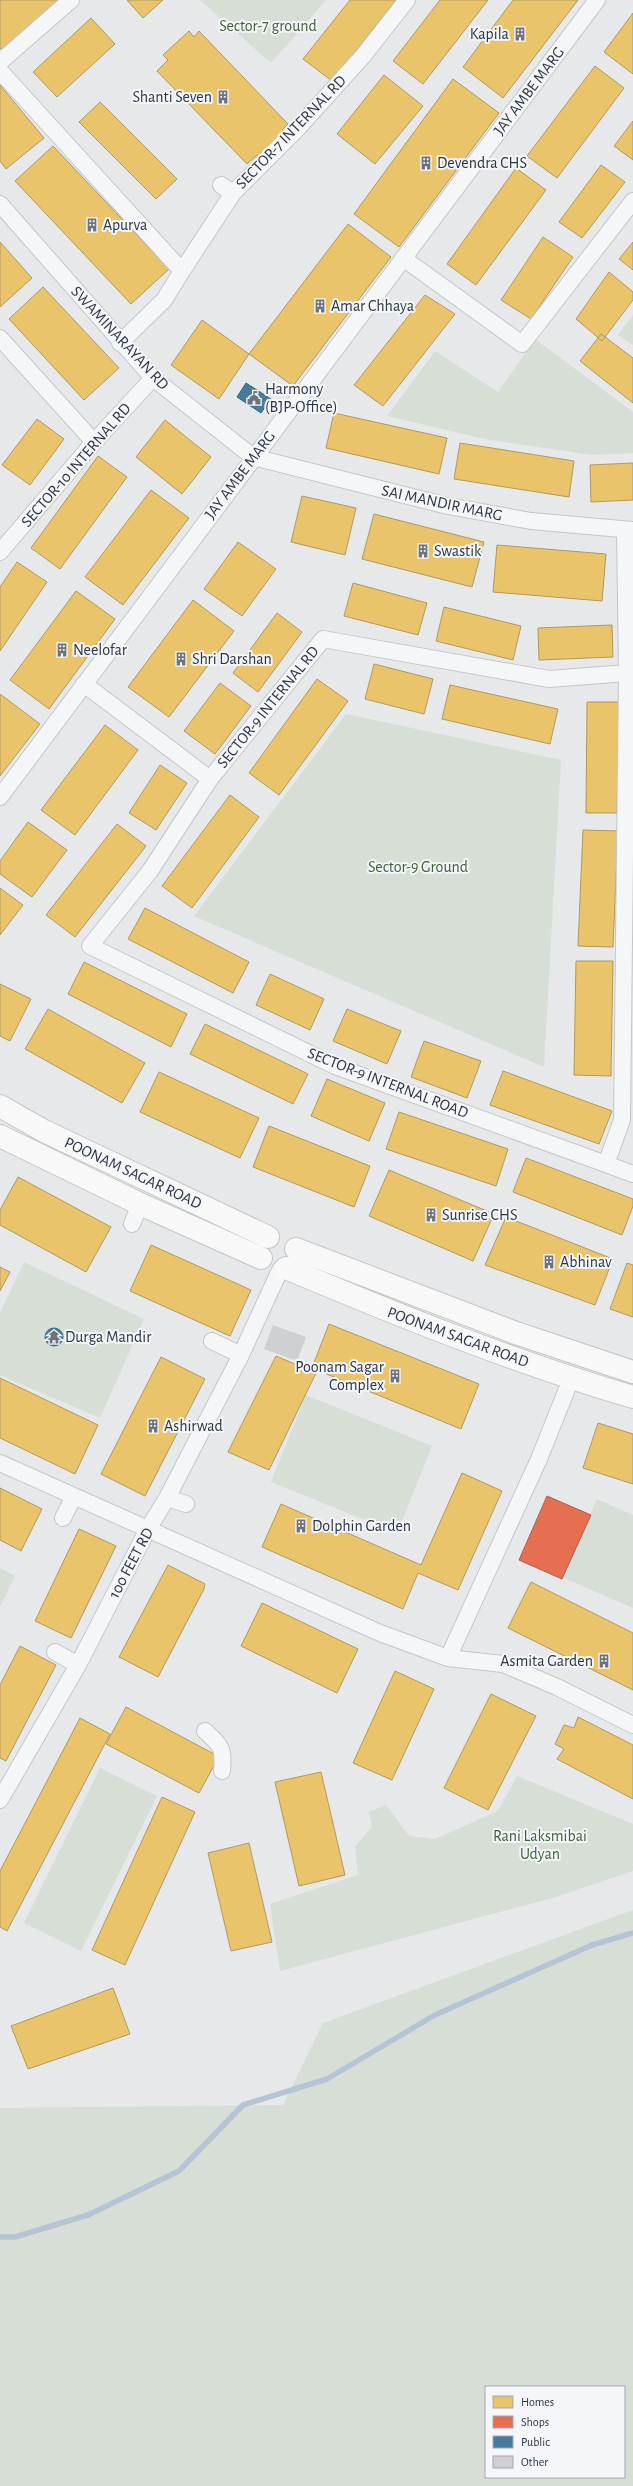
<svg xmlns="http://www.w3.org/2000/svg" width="633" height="2486" font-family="'Alegreya Sans',sans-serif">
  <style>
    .green { fill: #d6ded6; fill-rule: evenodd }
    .homes { fill: #e9c46a; stroke: #b0995f }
    .shops { fill: #e76f51; stroke: #af5d4d }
    .public { fill: #457b9d; stroke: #3d6683 }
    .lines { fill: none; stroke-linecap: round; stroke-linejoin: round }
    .stream { stroke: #b4c4d5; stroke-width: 5.5 }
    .building { fill: #ced0d3 }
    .street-casing { stroke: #c4c6c8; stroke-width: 18 }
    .secondary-casing { stroke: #c4c6c8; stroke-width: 24 }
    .street { stroke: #f5f6f7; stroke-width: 16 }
    .secondary { stroke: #f8f8f8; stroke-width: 22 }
    .labels { text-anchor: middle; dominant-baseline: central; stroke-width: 4; stroke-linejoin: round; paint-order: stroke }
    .park-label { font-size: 16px; fill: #3f6138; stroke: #f4f6f9 }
    .poi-label { font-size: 16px; fill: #2b3445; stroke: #f4f6f9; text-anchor: start }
    .street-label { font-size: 16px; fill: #2b3445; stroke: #f4f6f9 }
  </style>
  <rect width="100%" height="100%" fill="#e6e8ea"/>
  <path class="green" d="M 200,0 L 326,0 L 271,63 Z
    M 633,315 L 633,345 L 618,335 Z
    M 535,339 L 633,412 L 633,453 L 592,455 L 485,439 L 387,416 L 435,351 L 498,392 Z
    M 346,714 L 561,760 L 544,1067 L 194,916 Z
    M 24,1262 L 144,1319 L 100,1418 L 0,1375 L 0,1313 Z
    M 306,1395 L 432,1446 L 397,1533 L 271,1482 Z
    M 597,1499 L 633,1515 L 633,1608 L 564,1578 Z
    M 0,1568 L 15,1576 L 0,1607 Z
    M 100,1768 L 157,1796 L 81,1951 L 24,1923 Z
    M 517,1776 L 633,1824 L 633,1871 L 556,1897 L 280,1971 L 270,1904 L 358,1875 L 355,1846 L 372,1827 L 369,1812 L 386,1805 L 409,1836 L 435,1839 L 498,1811 Z
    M 633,1910 L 633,2486 L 0,2486 L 0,2108 L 283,2105 L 323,2023 ZM 486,2387 L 624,2387 L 624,2477 L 486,2477 Z"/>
  <path class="homes" d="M 0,0 L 60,0 L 3,51 L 0,48 Z
    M 127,0 L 163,0 L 143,18 Z
    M 350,0 L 396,0 L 332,81 L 303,59 Z
    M 440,0 L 488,0 L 423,84 L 393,61 Z
    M 513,0 L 578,0 L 503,98 L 463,67 Z
    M 633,13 L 633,74 L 604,52 Z
    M 91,18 L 115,44 L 57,97 L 33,72 Z
    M 189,31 L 194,37 L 199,31 L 288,124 L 282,130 L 288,136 L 262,161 L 257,155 L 247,164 L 157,71 L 168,60 L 163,55 Z
    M 595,66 L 624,88 L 557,178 L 527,156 Z
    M 384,75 L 423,106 L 375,164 L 337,134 Z
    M 453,79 L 499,113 L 399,247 L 354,214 Z
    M 0,85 L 44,138 L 6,169 L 0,161 Z
    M 100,102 L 177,179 L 156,199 L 79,122 Z
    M 633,121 L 633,160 L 614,146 Z
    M 53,146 L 169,269 L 131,304 L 15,181 Z
    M 601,165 L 625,182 L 582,238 L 559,222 Z
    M 516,168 L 546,190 L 476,285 L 447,264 Z
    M 348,224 L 391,257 L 293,386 L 249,354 Z
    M 543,237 L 573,257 L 531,319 L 501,300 Z
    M 0,242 L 32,278 L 0,307 Z
    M 633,242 L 633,270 L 619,259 Z
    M 609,272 L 633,292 L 633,300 L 602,341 L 576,319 Z
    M 43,287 L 119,368 L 84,400 L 9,319 Z
    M 425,295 L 455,314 L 383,406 L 354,385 Z
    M 202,320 L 249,354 L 219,399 L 171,365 Z
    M 601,334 L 633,358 L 633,403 L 580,361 Z
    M 334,413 L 447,438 L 439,474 L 326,448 Z
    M 37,419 L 64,439 L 30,485 L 2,465 Z
    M 165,420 L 211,457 L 182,494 L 136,457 Z
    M 460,443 L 574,461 L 569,497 L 454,479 Z
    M 98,456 L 127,477 L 60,569 L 31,548 Z
    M 633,463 L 633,500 L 591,502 L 590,465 Z
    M 151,490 L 189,518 L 123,605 L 85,577 Z
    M 302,496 L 356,508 L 345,555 L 291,542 Z
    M 374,514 L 484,542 L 472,587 L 362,559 Z
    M 238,542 L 276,569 L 242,616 L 204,589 Z
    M 497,545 L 606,554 L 602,601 L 493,592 Z
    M 17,562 L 47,582 L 0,651 L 0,587 Z
    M 353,583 L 427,603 L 418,635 L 344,616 Z
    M 76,591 L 115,619 L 49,709 L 10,680 Z
    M 193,600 L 234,631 L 169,717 L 128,687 Z
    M 444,607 L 521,626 L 513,660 L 436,641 Z
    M 277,613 L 302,632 L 258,692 L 233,673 Z
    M 612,625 L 613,657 L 539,660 L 538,628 Z
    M 374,664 L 433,679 L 424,714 L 365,699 Z
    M 317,679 L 348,701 L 279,795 L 249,773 Z
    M 220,683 L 251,706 L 215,754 L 184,731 Z
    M 450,685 L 558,709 L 550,744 L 442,719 Z
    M 0,694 L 40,724 L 0,776 Z
    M 587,702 L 619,702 L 617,813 L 586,813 Z
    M 105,725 L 138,750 L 75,835 L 41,810 Z
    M 160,765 L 187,783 L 156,830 L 129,813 Z
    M 230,795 L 259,817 L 192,908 L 162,886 Z
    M 28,822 L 67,850 L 32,897 L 0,874 L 0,861 Z
    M 117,824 L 146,846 L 75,937 L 46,915 Z
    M 583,830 L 618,831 L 613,947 L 578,946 Z
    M 0,888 L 23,905 L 0,935 Z
    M 145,908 L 249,962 L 233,993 L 128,939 Z
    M 576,961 L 613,961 L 611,1076 L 574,1075 Z
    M 84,962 L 187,1014 L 171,1047 L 68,994 Z
    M 270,974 L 324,999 L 310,1030 L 256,1005 Z
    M 0,984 L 31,999 L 10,1041 L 0,1036 Z
    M 48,1009 L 145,1063 L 122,1103 L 25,1049 Z
    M 347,1009 L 401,1031 L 387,1064 L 333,1041 Z
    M 205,1024 L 308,1074 L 293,1104 L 190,1054 Z
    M 424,1041 L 481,1061 L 467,1098 L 411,1077 Z
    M 503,1071 L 612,1111 L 599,1144 L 490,1105 Z
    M 159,1072 L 259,1118 L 240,1158 L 140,1112 Z
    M 327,1079 L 385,1103 L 369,1141 L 311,1116 Z
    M 399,1112 L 508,1149 L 496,1186 L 386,1149 Z
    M 269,1126 L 370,1166 L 354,1207 L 253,1167 Z
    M 526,1158 L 633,1199 L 633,1206 L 622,1235 L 513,1192 Z
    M 389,1170 L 494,1214 L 473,1261 L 369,1216 Z
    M 18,1177 L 111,1227 L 86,1272 L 0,1225 L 0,1210 Z
    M 506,1217 L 613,1259 L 595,1305 L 485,1265 Z
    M 151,1245 L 251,1290 L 230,1336 L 130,1291 Z
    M 627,1263 L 633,1265 L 633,1317 L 610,1309 Z
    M 0,1267 L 10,1272 L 0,1291 Z
    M 329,1324 L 479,1384 L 461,1429 L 312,1368 Z
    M 276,1356 L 316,1373 L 269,1470 L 228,1452 Z
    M 161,1357 L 205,1379 L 145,1496 L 101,1474 Z
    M 0,1378 L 98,1425 L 75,1474 L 0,1438 Z
    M 598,1423 L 633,1434 L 633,1484 L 583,1468 Z
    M 462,1473 L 502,1491 L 458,1590 L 418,1573 L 403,1609 L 262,1547 L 281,1504 L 421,1565 Z
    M 0,1488 L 42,1509 L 21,1551 L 0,1540 Z
    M 79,1529 L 116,1546 L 71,1638 L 35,1621 Z
    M 168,1565 L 205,1584 L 204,1589 L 158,1677 L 119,1657 Z
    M 531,1582 L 633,1633 L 633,1690 L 508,1628 Z
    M 262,1603 L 358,1649 L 337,1693 L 241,1646 Z
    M 20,1646 L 56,1665 L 6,1761 L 0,1758 L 0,1685 Z
    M 395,1671 L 434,1689 L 392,1780 L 353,1763 Z
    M 491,1694 L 536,1716 L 488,1810 L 444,1788 Z
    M 126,1707 L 214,1754 L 217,1760 L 199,1793 L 106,1744 Z
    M 578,1717 L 633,1745 L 633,1799 L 557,1759 L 564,1749 L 555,1744 L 564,1725 L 574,1728 Z
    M 80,1718 L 110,1734 L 7,1931 L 0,1927 L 0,1871 Z
    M 321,1772 L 345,1875 L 299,1886 L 275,1782 Z
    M 162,1797 L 195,1812 L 125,1965 L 92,1950 Z
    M 249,1843 L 272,1942 L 231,1951 L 208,1853 Z
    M 113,1988 L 130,2034 L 28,2069 L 11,2026 Z"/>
  <path class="shops" d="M 547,1496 L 591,1515 L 562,1579 L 519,1560 Z"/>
  <path class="public" d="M 246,383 L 271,399 L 261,413 L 237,397 Z
    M45 1337a9 9 0 1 1 18 0a9 9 0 1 1-18 0Z"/>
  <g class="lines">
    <path class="stream" d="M 0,2237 L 15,2237 L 88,2215 L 179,2171 L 243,2105 L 327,2079 L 435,2015 L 592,1945 L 633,1933"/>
  </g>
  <path class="building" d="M 273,1325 L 306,1337 L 297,1361 L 264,1349 Z"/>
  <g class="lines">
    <g class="street-casing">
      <path id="street" d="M 0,62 L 71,0
        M 0,71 L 182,271 L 233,193 L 299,127 L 363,56 L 407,0
        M 221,185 L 233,193
        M 0,204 L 153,378 L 253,457 L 448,506 L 531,521 L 633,530
        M 403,258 L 522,344 L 633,201
        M 0,338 L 94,442
        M 120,343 L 164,300 L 182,271
        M 0,552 L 94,442 L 153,378
        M 627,673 L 622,1120 L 606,1164 L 633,1174
        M 84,684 L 210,779 L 323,639 L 549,679 L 627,673 L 625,530
        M 210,779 L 150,871 L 90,946 L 335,1066 L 606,1164
        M 0,797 L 597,0
        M 132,1224 L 140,1204
        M 212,1341 L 241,1355
        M 0,1463 L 380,1633 L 448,1658 L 503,1664 L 557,1687 L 633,1725
        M 167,1498 L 186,1504
        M 63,1518 L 73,1498
        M 55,1652 L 78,1665
        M 448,1658 L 539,1459 L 571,1379
        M 205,1731 C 222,1746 224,1749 222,1771
        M 0,1800 L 78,1665 L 148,1529 L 167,1498 L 241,1355 L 280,1270"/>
    </g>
    <g class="secondary-casing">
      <path id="secondary" d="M 0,1106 L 44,1131 L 268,1237
        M 0,1136 L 140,1204 L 261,1258
        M 296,1249 L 516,1333 L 633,1372
        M 286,1268 C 400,1316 514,1362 633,1397"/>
    </g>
    <use href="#street" class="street"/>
    <use href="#secondary" class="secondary"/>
  </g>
  <defs>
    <g id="building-bare" transform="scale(1.08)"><path d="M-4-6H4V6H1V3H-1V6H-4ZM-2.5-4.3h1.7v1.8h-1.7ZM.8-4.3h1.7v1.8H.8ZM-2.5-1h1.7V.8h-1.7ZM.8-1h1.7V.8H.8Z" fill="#6c737f" stroke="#f4f6f9" stroke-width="2.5" paint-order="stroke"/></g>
    <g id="civic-bare" transform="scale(1.08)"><path d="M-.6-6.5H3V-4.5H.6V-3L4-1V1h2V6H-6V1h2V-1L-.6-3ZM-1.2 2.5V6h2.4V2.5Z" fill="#6c737f" stroke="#f4f6f9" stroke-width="2.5" paint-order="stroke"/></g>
    <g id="temple-bare" transform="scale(1.08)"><path d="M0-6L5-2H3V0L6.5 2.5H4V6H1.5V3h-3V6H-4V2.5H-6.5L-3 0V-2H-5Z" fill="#6c737f" stroke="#f4f6f9" stroke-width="2.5" paint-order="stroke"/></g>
  </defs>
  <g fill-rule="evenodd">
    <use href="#building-bare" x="520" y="34"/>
    <use href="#building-bare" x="223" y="97"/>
    <use href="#building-bare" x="426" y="163"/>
    <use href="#building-bare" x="92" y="225"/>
    <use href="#building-bare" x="320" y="306"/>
    <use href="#civic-bare" x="254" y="398"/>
    <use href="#building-bare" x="423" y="551"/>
    <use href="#building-bare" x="62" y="650"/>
    <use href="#building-bare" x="181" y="659"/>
    <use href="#building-bare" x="431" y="1215"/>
    <use href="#building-bare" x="549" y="1262"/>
    <use href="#temple-bare" x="54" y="1337"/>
    <use href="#building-bare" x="395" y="1376"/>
    <use href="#building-bare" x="153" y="1426"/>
    <use href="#building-bare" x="301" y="1526"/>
    <use href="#building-bare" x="604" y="1661"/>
  </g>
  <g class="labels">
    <g class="park-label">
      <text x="268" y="26">Sector-7 ground</text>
      <text x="418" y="867">Sector-9 Ground</text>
      <text x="540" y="1836">Rani Laksmibai<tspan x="540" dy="18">Udyan</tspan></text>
    </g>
    <g class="poi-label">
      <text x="509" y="34" text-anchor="end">Kapila</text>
      <text x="212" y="97" text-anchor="end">Shanti Seven</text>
      <text x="437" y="163">Devendra CHS</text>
      <text x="103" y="225">Apurva</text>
      <text x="331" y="306">Amar Chhaya</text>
      <text x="265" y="389">Harmony<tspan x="265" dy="18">(BJP-Office)</tspan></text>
      <text x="434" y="551">Swastik</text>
      <text x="73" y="650">Neelofar</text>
      <text x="192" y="659">Shri Darshan</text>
      <text x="442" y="1215">Sunrise CHS</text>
      <text x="560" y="1262">Abhinav</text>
      <text x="65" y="1337">Durga Mandir</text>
      <text x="384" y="1367" text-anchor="end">Poonam Sagar<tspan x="384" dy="18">Complex</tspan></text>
      <text x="164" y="1426">Ashirwad</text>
      <text x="312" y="1526">Dolphin Garden</text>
      <text x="593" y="1661" text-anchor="end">Asmita Garden</text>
    </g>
    <g class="street-label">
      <text transform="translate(529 91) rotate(-53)">JAY AMBE MARG</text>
      <text transform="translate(291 132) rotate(-46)">SECTOR-7 INTERNAL RD</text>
      <text transform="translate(120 338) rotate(47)">SWAMINARAYAN RD</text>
      <text transform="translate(76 465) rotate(-49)">SECTOR-10 INTERNAL RD</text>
      <text transform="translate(240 475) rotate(-53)">JAY AMBE MARG</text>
      <text transform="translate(442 503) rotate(12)">SAI MANDIR MARG</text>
      <text transform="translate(268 707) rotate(-51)">SECTOR-9 INTERNAL RD</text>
      <text transform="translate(388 1083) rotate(21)">SECTOR-9 INTERNAL ROAD</text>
      <text transform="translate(133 1173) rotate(25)">POONAM SAGAR ROAD</text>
      <text transform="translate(458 1337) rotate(20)">POONAM SAGAR ROAD</text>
      <text transform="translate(131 1563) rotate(-62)">100 FEET RD</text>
    </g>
  </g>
  <rect x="485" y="2386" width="140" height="92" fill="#f4f6f9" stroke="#a4a8b1"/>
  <rect x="493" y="2396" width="20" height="12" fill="#e9c46a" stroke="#a4a8b1"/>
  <text x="521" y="2406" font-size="12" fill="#2b3445">Homes</text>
  <rect x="493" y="2416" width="20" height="12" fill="#e76f51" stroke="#a4a8b1"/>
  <text x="521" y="2426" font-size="12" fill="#2b3445">Shops</text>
  <rect x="493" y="2436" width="20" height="12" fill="#457b9d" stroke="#a4a8b1"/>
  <text x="521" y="2446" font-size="12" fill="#2b3445">Public</text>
  <rect x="493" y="2456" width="20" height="12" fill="#ced0d3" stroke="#a4a8b1"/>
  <text x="521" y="2466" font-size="12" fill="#2b3445">Other</text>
</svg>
